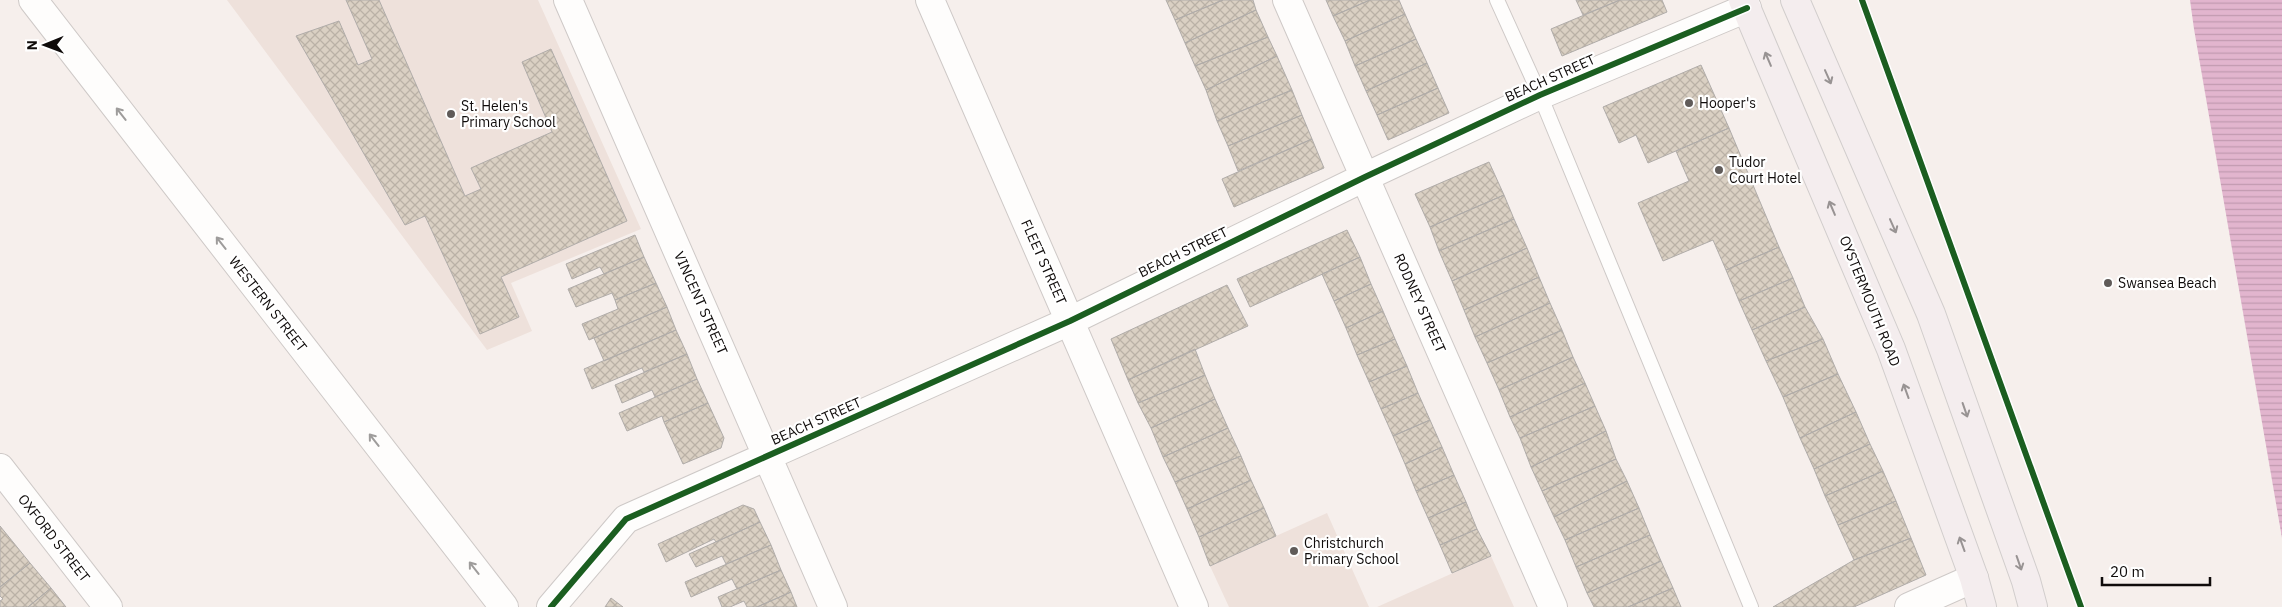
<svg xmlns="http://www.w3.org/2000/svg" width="2282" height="607" font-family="'IBM Plex Sans',sans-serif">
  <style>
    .built { fill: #eee1db }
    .water { fill: url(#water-rules) }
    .building { fill: url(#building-cross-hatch); stroke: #b0aca9 }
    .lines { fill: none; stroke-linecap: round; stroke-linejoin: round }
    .lane-casing { stroke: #cec9c7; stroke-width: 16 }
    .street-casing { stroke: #cec9c7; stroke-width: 30 }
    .primary-casing { stroke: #d1cdcc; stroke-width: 30 }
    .lane { stroke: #fefdfc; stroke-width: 14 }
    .street { stroke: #fefdfc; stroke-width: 28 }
    .primary { stroke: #f4edee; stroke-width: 28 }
    .cycleway-casing { stroke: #fff; stroke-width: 9 }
    .cycleway { stroke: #1b5e20; stroke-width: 6 }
    .oneway { stroke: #989393 }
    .oneway2 { stroke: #9e9c9b }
    .poi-dot { fill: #605b59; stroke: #fff; stroke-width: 2 }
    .labels { text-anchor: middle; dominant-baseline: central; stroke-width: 4.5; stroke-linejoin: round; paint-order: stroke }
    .street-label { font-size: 14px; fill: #0f0b0a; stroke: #fff }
    .poi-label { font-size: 14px; fill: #0f0b0a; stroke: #fff; text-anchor: start }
  </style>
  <defs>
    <pattern id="water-rules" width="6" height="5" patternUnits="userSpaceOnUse" patternTransform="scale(1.25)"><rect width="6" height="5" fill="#e2b5ce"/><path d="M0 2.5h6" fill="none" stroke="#c19ab0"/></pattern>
    <pattern id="building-cross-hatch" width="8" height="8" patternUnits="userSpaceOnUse" patternTransform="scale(1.25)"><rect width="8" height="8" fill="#dad0c3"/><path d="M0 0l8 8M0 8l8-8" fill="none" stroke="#bab1a6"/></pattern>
  </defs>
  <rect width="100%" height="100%" fill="#f6efec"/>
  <path class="built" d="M 227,0 L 538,0 L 641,229 L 511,283 L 532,331 L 487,350 Z
    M 1327,513 L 1369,607 L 1229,607 L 1210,566 Z
    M 1491,556 L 1514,607 L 1377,607 Z"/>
  <path class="water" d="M 2190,0 L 2282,0 L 2282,538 L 2194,29 Z"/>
  <path class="building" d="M 346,0 L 379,0 L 465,196 L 481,189 L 471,168 L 552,132 L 522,62 L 551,49 L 627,221 L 501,277 L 519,317 L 480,334 L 425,216 L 405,225 L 296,36 L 339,21 L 358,65 L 372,59 Z
    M 1166,0 L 1223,0 L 1175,20 Z
    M 1223,0 L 1253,0 L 1256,10 L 1185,43 L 1175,20 Z
    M 1326,0 L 1370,0 L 1333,16 Z
    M 1370,0 L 1399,0 L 1405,14 L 1345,41 L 1333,16 Z
    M 1576,0 L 1620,0 L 1583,15 Z
    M 1620,0 L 1662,0 L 1667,12 L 1562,56 L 1551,29 Z
    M 1256,10 L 1268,37 L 1195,66 L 1185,43 Z
    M 1405,14 L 1416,39 L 1355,66 L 1345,41 Z
    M 1268,37 L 1277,56 L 1206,90 L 1195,66 Z
    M 1416,39 L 1427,63 L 1366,91 L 1355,66 Z
    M 1277,56 L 1292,90 L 1217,121 L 1206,90 Z
    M 1427,63 L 1438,88 L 1377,115 L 1366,91 Z
    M 1701,65 L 1729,128 L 1648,163 L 1636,135 L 1619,143 L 1603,107 Z
    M 1438,88 L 1449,113 L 1388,140 L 1377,115 Z
    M 1292,90 L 1302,115 L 1228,146 L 1217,121 Z
    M 1302,115 L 1312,139 L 1238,171 L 1228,146 Z
    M 1729,128 L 1779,247 L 1726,270 L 1713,240 L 1663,261 L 1638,203 L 1689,181 L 1676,151 Z
    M 1312,139 L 1324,168 L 1234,207 L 1222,179 Z
    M 1489,162 L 1504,195 L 1430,227 L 1415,194 Z
    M 1504,195 L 1514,219 L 1439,251 L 1430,227 Z
    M 1514,219 L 1527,248 L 1452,281 L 1439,251 Z
    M 1347,230 L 1360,257 L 1250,307 L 1237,279 Z
    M 635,235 L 644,257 L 604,274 L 600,267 L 572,279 L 566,264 Z
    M 1779,247 L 1793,278 L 1739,301 L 1726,270 Z
    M 1527,248 L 1539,277 L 1464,310 L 1452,281 Z
    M 644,257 L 656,283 L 615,300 L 612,293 L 576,307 L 568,289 Z
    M 1360,257 L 1371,284 L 1334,301 L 1322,274 Z
    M 1539,277 L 1550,303 L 1475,337 L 1464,310 Z
    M 1793,278 L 1805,307 L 1752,330 L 1739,301 Z
    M 656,283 L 667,307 L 589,340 L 582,324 L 618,309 L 615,300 Z
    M 1371,284 L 1383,311 L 1346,328 L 1334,301 Z
    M 1227,285 L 1248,326 L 1128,380 L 1111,339 Z
    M 1550,303 L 1562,330 L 1487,363 L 1475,337 Z
    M 667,307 L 676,330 L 604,361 L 594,338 Z
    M 1805,307 L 1823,339 L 1766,361 L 1752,330 Z
    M 1383,311 L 1395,339 L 1357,355 L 1346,328 Z
    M 676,330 L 687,354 L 644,372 L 642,368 L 592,389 L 584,369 Z
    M 1562,330 L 1573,357 L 1499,390 L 1487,363 Z
    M 1395,339 L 1407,366 L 1369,382 L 1357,355 Z
    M 1823,339 L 1838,374 L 1783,397 L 1766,361 Z
    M 1195,349 L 1205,375 L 1138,403 L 1128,380 Z
    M 687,354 L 697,379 L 655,397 L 652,390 L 622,403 L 615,385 Z
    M 1573,357 L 1585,383 L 1510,417 L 1499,390 Z
    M 1407,366 L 1418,393 L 1381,409 L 1369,382 Z
    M 1838,374 L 1856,412 L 1800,438 L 1783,397 Z
    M 1205,375 L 1215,399 L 1151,428 L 1138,403 Z
    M 697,379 L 708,403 L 664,422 L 662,416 L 627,431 L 619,413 Z
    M 1585,383 L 1595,406 L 1520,438 L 1510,417 Z
    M 1418,393 L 1430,420 L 1393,436 L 1381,409 Z
    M 1215,399 L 1228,428 L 1163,457 L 1151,428 Z
    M 708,403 L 724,438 L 721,448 L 683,464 L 664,422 Z
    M 1595,406 L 1606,431 L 1531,467 L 1520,438 Z
    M 1856,412 L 1870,444 L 1814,469 L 1800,438 Z
    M 1430,420 L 1442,447 L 1405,464 L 1393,436 Z
    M 1228,428 L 1241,456 L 1175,482 L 1163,457 Z
    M 1606,431 L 1616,459 L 1542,491 L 1531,467 Z
    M 1870,444 L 1883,471 L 1825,496 L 1814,469 Z
    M 1442,447 L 1454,475 L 1416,491 L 1405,464 Z
    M 1241,456 L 1251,480 L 1187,509 L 1175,482 Z
    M 1616,459 L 1627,481 L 1554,517 L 1542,491 Z
    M 1883,471 L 1896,501 L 1838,525 L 1825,496 Z
    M 1454,475 L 1466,502 L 1428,518 L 1416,491 Z
    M 1251,480 L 1264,508 L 1199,537 L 1187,509 Z
    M 1627,481 L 1639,508 L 1565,540 L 1554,517 Z
    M 1896,501 L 1911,538 L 1854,560 L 1838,525 Z
    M 1466,502 L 1477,529 L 1440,545 L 1428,518 Z
    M 743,505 L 754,509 L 760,522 L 716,542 L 714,539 L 666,562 L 658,544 Z
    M 1264,508 L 1276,536 L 1210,566 L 1199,537 Z
    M 1639,508 L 1650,535 L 1576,567 L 1565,540 Z
    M 760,522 L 771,545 L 726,564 L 722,556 L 696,567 L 689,554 Z
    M 0,526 L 30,563 L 0,587 Z
    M 1477,529 L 1491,556 L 1452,573 L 1440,545 Z
    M 1650,535 L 1661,561 L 1587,593 L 1576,567 Z
    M 1911,538 L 1926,575 L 1854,607 L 1773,607 L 1854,560 Z
    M 771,545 L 781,570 L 737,589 L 732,579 L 691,597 L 685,582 Z
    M 1661,561 L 1673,588 L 1628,607 L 1594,607 L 1587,593 Z
    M 30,563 L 51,588 L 28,607 L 0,607 L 0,601 L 3,599 L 0,596 L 0,587 Z
    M 781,570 L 791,592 L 757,607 L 747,607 L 744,601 L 730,607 L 722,607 L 718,597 Z
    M 51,588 L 66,607 L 28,607 Z
    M 1673,588 L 1681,607 L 1628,607 Z
    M 791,592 L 797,607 L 757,607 Z
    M 611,598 L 623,607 L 605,607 Z"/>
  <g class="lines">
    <g class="lane-casing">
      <path id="lane" d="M 1497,0 L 1540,95 L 1751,607"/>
    </g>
    <g class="street-casing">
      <path id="street" d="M 33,0 L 504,607
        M 568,0 L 833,607
        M 930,0 L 1194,607
        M 1287,0 L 1553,607
        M 0,468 L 108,607
        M 551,607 L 626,519 L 1070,321 L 1365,177 L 1540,95 L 1747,8
        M 1909,607 L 1974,578"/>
    </g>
    <g class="primary-casing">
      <path id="primary" d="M 1743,0 L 1891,349 L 1974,578 L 1982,607
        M 1795,0 L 1931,314 L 2026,581 L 2033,607"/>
    </g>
    <use href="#lane" class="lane"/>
    <use href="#street" class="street"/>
    <use href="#primary" class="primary"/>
    <g class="cycleway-casing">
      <path id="cycleway" d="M 1862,0 L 2081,607
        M 551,607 L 626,519 L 1070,321 L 1365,177 L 1540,95 L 1747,8"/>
    </g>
    <use href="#cycleway" class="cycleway"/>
  </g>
  <defs><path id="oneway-shaft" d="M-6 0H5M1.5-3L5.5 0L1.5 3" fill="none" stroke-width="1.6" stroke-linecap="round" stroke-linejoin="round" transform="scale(1.25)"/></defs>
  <g class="oneway">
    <use href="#oneway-shaft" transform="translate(1768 59) rotate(-113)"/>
    <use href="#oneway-shaft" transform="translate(1828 77) rotate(66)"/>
    <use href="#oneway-shaft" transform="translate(1832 208) rotate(-113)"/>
    <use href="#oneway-shaft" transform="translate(1893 226) rotate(66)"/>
    <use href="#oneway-shaft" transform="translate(1906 391) rotate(-110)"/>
    <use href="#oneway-shaft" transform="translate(1965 410) rotate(71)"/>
    <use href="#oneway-shaft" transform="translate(1962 544) rotate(-110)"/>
    <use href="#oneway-shaft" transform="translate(2019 563) rotate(71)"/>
  </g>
  <g class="oneway2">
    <use href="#oneway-shaft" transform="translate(121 114) rotate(-128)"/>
    <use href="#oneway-shaft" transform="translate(221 243) rotate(-128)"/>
    <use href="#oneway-shaft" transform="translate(374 440) rotate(-128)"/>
    <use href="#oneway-shaft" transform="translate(474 568) rotate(-128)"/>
  </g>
  <g class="poi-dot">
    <circle cx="1689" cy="103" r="5"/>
    <circle cx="451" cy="114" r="5"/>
    <circle cx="1719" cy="170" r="5"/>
    <circle cx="2108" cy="283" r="5"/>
    <circle cx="1294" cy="551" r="5"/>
  </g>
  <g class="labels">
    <g class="street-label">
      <text transform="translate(1550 78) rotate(-24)">BEACH STREET</text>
      <text transform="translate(1183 252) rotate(-26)">BEACH STREET</text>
      <text transform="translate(1044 262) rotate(66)">FLEET STREET</text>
      <text transform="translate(1870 301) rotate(68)">OYSTERMOUTH ROAD</text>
      <text transform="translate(701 303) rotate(66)">VINCENT STREET</text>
      <text transform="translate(1420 303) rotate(66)">RODNEY STREET</text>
      <text transform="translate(268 304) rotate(52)">WESTERN STREET</text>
      <text transform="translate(816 421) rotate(-24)">BEACH STREET</text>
      <text transform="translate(54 538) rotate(52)">OXFORD STREET</text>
    </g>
    <g class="poi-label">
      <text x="1699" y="103">Hooper's</text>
      <text x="461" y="106">St. Helen's<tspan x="461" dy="16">Primary School</tspan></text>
      <text x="1729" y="162">Tudor<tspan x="1729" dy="16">Court Hotel</tspan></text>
      <text x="2118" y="283">Swansea Beach</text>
      <text x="1304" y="543">Christchurch<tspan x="1304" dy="16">Primary School</tspan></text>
    </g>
  </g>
  <g transform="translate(45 45) rotate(269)" stroke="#ffffff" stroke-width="4" paint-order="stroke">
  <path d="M0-4L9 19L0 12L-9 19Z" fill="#0f0b0a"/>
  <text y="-8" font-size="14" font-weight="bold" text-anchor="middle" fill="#0f0b0a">N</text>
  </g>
  <path d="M2102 577v8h108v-8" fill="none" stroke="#0f0b0a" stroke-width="2.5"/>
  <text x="2110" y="577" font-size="15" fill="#0f0b0a" stroke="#ffffff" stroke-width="4" paint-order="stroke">20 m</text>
</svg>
